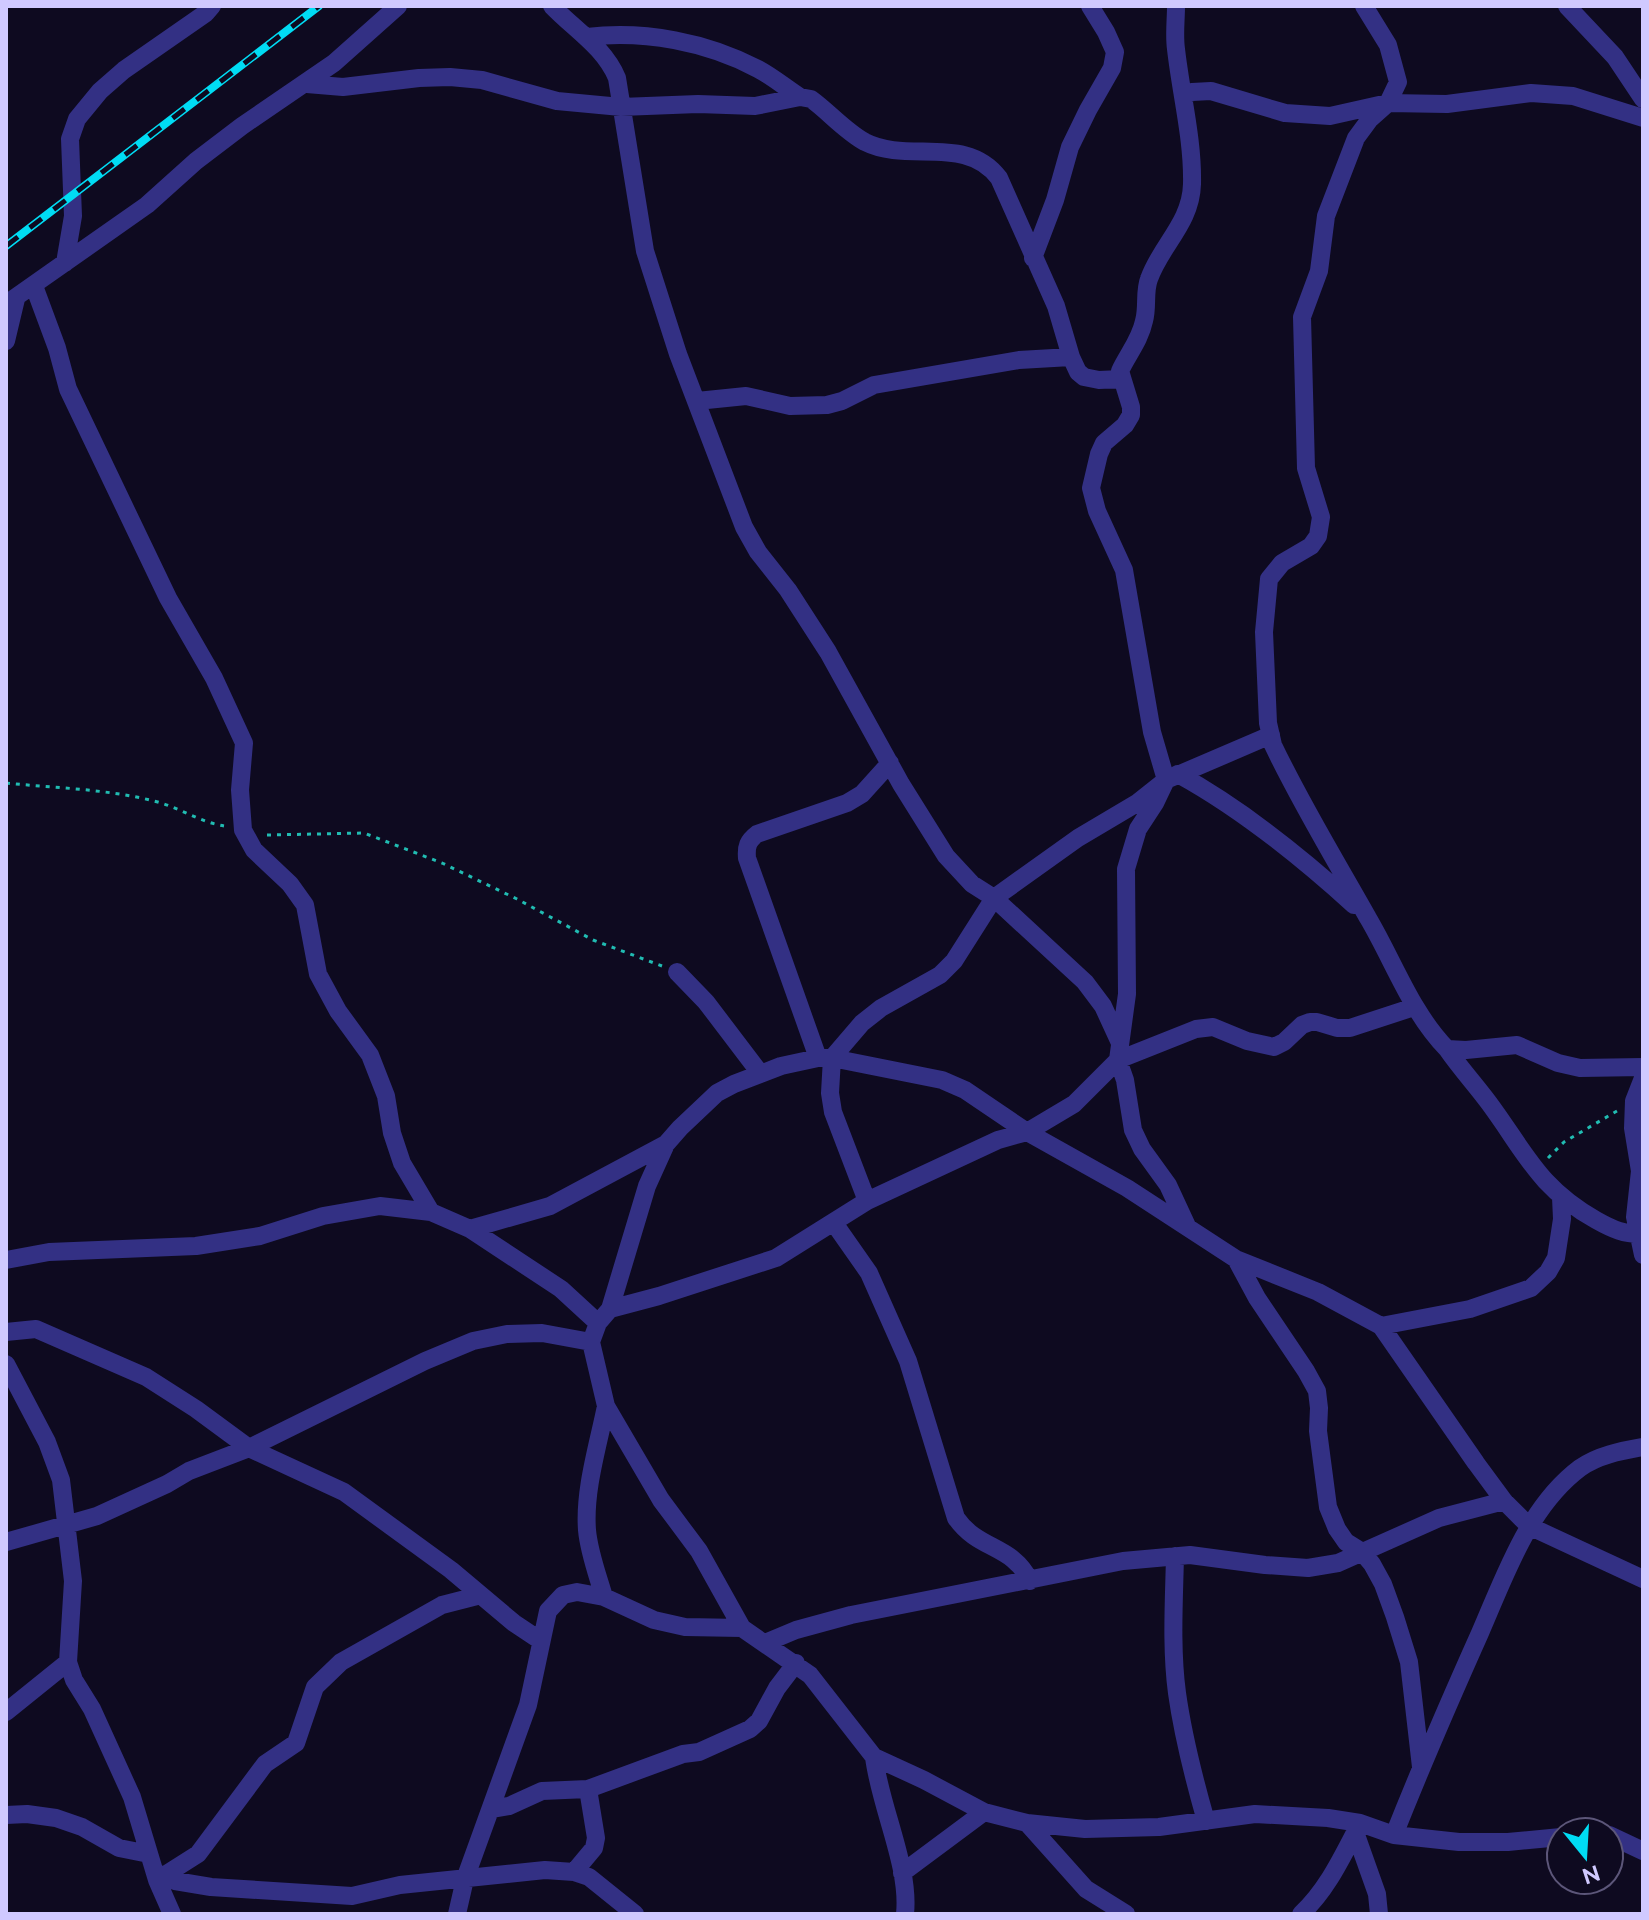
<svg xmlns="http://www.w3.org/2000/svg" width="1649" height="1920" font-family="Raleway,sans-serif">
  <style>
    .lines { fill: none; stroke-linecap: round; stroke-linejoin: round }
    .path { stroke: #21bcb2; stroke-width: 3; stroke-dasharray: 4 6; stroke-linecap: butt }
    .minor { stroke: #333084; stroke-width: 18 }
    .rail-casing { stroke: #00dcf4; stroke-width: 8 }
    .rail { stroke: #0e0a20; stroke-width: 5; stroke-dasharray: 15; stroke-linecap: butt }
  </style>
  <rect width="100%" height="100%" fill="#0e0a20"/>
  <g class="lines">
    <path class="path" d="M 6,783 C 55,788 107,789 154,801 C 179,807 199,822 224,826
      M 267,835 L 364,833 L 442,863 L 517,899 L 593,940 L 662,966
      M 1548,1158 L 1564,1142 L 1617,1111"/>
    <path class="minor" d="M 552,6 C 575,30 604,47 617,78 L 645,251 L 678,354 L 744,527 L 758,552 L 788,590 L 828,652 L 901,784 L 946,856 L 972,884 L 994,898 L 1085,982 L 1103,1006 L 1120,1043
      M 1364,6 L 1388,45 L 1398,82 L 1388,103 L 1370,119 L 1356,138 L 1326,216 L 1319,271 L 1302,317 L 1306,468 L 1321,517 L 1318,536 L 1311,546 L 1282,563 L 1269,579 L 1264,632 L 1268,723 L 1273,745 C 1301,804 1336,861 1368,918 C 1394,962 1411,1012 1447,1049 L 1466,1050 L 1517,1045 L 1558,1063 L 1580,1068 L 1643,1067
      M 1567,6 L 1615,57 L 1643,99
      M 587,37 C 644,30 707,42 758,69 C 773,77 786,88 800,97
      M 307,84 L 343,87 L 419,78 L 450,77 L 482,80 L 557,101 L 621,107 L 698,104 L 755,106 L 800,97 L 811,99 C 829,112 845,131 865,142 C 908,164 966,134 999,178 L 1056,306 L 1071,357 L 1078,372 L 1084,377 L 1099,380 L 1121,379
      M 1183,96 L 1192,92 L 1211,91 L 1285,113 L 1330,116 L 1388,103 L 1447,104 L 1531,93 L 1573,96 L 1643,118
      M 1033,258 L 1055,200 L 1070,147 L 1088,110 L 1112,68 L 1115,52 L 1106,32 L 1090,6
      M 65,263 L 73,216 L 70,139 L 77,119 L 100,91 L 124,70 L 206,13 L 212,6
      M 34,286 L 57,348 L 68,389 L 168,598 L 214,678 L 244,743 L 240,790 L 243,830 L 254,850 L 290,884 L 305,905 L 318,974 L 338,1011 L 370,1055 L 386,1096 L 392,1133 L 402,1163 L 431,1212
      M 6,304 L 147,205 L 196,161 L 242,126 L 334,63 L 398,6
      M 6,341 L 16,299
      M 697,401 L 746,396 L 790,406 L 827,405 L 842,401 L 874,385 L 1019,360 L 1071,357
      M 1178,774 C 1242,809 1300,856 1354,905
      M 677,972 L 706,1002 L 760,1073
      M 1447,1049 C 1460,1068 1475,1084 1489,1103 C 1526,1153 1538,1187 1596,1220 C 1612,1229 1625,1235 1643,1234
      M 818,1058 L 747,858 C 746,846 748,841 757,834 L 847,803 L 862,794 L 890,763
      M 1643,1078 L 1634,1101 L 1633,1128 L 1640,1171 L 1635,1217 L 1643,1255
      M 867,1201 L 833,1112 L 830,1093 L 832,1058 L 862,1023 L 881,1008 L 940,975 L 954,961 L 994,898 L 1078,838 L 1137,803 L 1166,780 L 1152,732 L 1124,570 L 1097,511 L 1091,488 L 1099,454 L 1104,443 L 1125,425 L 1131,415 L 1131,407 L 1120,371 C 1128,354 1140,340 1144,321 C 1148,307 1144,292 1149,279 C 1161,245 1191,223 1192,184 C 1193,139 1181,94 1176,49 C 1174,35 1176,20 1176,6
      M 834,1223 L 869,1273 L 908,1361 L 956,1518 C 979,1551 1012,1544 1030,1581
      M 1187,1226 L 1168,1185 L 1142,1149 L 1133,1130 L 1125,1080 L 1118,1060 L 1127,994 L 1126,869 L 1138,829 L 1155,803 L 1166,780 L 1271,735
      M 470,1229 L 550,1206 L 666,1144
      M 1236,1259 L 1257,1298 L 1306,1371 L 1317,1391 L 1319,1408 L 1318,1431 L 1328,1507 L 1337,1529 L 1346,1542 L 1362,1552 L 1372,1564 L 1383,1584 L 1395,1617 L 1409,1662 L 1421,1767
      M 6,1260 L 49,1252 L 196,1246 L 260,1236 L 323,1216 L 380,1206 L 431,1212 L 470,1229 L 561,1289 L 598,1323
      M 610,1309 L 647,1186 L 666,1144 L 680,1128 L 717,1093 L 734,1084 L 781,1066 L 818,1058 L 832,1058 L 942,1080 L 965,1090 L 1027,1132 L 1074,1104 L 1118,1060 L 1196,1029 L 1213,1027 L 1247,1041 L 1274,1047 L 1284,1042 L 1302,1025 L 1310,1022 L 1317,1022 L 1337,1028 L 1350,1028 L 1414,1007
      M 1381,1326 L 1476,1463 L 1504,1501 L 1529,1526 L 1643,1579
      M 6,1332 L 36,1329 L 146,1377 L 196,1409 L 249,1448 L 425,1361 L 473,1341 L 507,1334 L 542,1333 L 591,1342
      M 6,1364 L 47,1442 L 61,1480 L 73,1581 L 68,1662 L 74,1680 L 92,1709 L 132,1797 L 157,1880 L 172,1914
      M 6,1542 L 97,1516 L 167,1484 L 189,1471 L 249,1448 L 344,1492 L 451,1570 L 514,1623 L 541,1641
      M 1175,1556 C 1174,1601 1171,1648 1177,1693 C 1183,1736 1194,1779 1206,1821
      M 604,1597 C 598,1576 589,1553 587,1530 C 584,1490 598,1446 606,1406
      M 742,1628 L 699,1551 L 661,1500 L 606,1406 L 591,1342 L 598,1323 L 610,1309 L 659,1296 L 776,1258 L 867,1201 L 998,1140 L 1027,1132 L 1127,1188 L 1236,1259 L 1318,1292 L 1381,1326 L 1470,1309 L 1531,1288 L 1548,1272 L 1556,1258 L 1562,1219 L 1561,1197
      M 765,1643 L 796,1630 L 851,1615 L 1123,1561 L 1190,1555 L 1265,1565 L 1308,1568 L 1338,1563 L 1439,1518 L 1504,1501
      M 6,1712 L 68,1662
      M 874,1757 C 880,1807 910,1866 905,1914
      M 491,1809 L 509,1806 L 542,1791 L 588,1789 L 683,1754 L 699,1752 L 750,1729 L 759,1721 L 777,1688 L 796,1663
      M 6,1815 L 27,1814 L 56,1818 L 82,1827 L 119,1848 L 149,1854
      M 1027,1823 L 1086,1889 L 1126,1914
      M 1355,1832 L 1377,1894 L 1379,1914
      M 1394,1835 C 1421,1767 1450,1700 1480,1633 C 1505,1576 1528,1507 1580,1468 C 1598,1455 1621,1451 1643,1447
      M 1609,1835 L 1643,1851
      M 574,1872 L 594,1848 L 596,1838 L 588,1789
      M 902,1873 L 984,1812
      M 166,1874 L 175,1881 L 211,1887 L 352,1896 L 400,1885 L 545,1870 L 574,1872 L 589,1877 L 635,1914
      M 157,1880 L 198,1854 L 265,1764 L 296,1743 L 315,1687 L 341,1662 L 442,1605 L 481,1595
      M 457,1914 L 465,1879 L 528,1705 L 548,1611 L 563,1595 L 577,1592 L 604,1597 L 654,1620 L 685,1627 L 742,1628 L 810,1675 L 874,1757 L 924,1780 L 984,1812 L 1027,1823 L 1085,1829 L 1159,1827 L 1255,1814 L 1328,1818 L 1360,1823 L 1394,1835 L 1459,1842 L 1508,1842 L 1561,1837
      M 1301,1914 C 1328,1889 1343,1855 1360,1823"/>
    <g class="rail-casing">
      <path id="rail" d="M 6,246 L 319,6"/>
    </g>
    <use href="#rail" class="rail"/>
  </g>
  <rect width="1649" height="1920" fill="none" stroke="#d0c9ff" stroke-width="16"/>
  <g transform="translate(1585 1856) rotate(162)"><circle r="38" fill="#0e0a20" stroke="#5c5679" stroke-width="2"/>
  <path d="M0-6L14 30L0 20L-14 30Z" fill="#00dcf4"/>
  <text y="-12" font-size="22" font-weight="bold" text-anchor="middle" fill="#d0c9ff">N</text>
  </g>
</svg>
